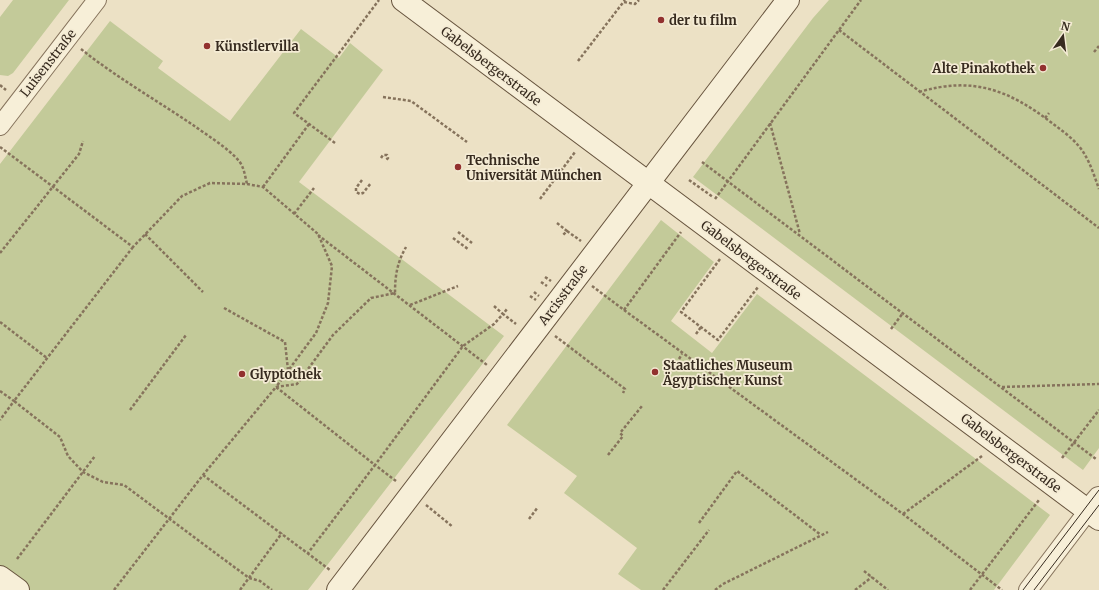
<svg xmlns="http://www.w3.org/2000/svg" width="1099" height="590" font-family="Merriweather,serif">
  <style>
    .green { fill: #c3ca99 }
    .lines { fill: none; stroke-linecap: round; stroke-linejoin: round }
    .minor-casing { stroke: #86735c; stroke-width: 20 }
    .tertiary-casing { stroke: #86735c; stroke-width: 24 }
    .secondary-casing { stroke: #68553f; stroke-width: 24 }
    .path { stroke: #86735c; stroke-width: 2.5; stroke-dasharray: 3 2; stroke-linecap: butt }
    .minor { stroke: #f7efd8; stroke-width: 18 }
    .tertiary { stroke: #f7efd8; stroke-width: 22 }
    .secondary { stroke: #f7efd8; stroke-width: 22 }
    .tram { stroke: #372b1f; stroke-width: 1 }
    .poi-dot { fill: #92312f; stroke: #f4ebd4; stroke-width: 1.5 }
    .labels { text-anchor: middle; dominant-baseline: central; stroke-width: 3.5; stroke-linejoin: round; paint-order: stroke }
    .poi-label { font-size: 13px; font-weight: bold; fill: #372b1f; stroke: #f4ebd4; text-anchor: start }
    .street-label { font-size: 13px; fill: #372b1f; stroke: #f4ebd4 }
  </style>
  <rect width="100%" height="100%" fill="#ece1c5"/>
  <path class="green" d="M 13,0 L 69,0 L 13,73 L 8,76 L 0,75 L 0,17 Z
    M 829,0 L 1099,0 L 1099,448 L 1083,470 L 693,177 L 813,18 Z
    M 110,21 L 163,61 L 158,68 L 230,121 L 301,29 L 339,58 L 350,43 L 383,70 L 299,182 L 504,336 L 308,590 L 0,590 L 0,164 Z
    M 661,220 L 714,262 L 671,321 L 712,353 L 757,294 L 1050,515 L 994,590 L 641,590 L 618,574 L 637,548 L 564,493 L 577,476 L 507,425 Z"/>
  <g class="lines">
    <g class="minor-casing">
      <path id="minor" d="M 0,126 L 97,0
        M 1028,590 L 1088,511"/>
    </g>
    <g class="tertiary-casing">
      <path id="tertiary" d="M 1088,511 L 1099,498"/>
    </g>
    <g class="secondary-casing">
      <path id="secondary" d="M 403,0 L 1099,519
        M 0,577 L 18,590
        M 338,590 L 788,0"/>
    </g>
    <path class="path" d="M 624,2 L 635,4 L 639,0
      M 839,30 L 1099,228
      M 81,49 C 116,77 156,100 193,125 C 208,136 227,147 239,161 C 244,167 245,176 247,184
      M 1094,52 L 1099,46
      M 578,61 L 625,0
      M 0,85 L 6,90
      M 919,92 C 973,76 1009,90 1052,123 C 1064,132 1078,142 1085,155 C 1091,165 1095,178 1099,189
      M 383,97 L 411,101 L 467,142
      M 1045,118 L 1049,113
      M 770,123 L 800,234
      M 335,143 L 294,113 L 379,0
      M 0,147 L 133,247 L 182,196 L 210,183 L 247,184 L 263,187 L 318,234 L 332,266 L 328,303 L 316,333 L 276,387
      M 381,158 L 383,155 L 387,155 L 388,158 L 385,161
      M 702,162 L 1096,459
      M 362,180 L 356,188 L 356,192 L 360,194 L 363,193 L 371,183
      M 689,180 L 713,197
      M 263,187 L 309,124
      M 540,199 L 575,152
      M 715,199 L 861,0
      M 294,214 L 314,188
      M 557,223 L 567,231 L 563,235
      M 567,231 L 581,241
      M 458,232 L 472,243
      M 145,234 L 203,292
      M 318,235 L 487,365
      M 453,238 L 468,249
      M 133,247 L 14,401 L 60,437 L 68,456 L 83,472 L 103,482 L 124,485 L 249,578 L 260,581 L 272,590
      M 0,253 L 79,154 L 83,141
      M 720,259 L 681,312 L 718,340 L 758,287
      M 545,277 L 551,281
      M 541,282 L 547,286
      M 592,286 L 624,310 L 681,232
      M 534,292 L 539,296
      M 530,296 L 536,300
      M 410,305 L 458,286
      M 494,306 L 503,314 L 507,309
      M 224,308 L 285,342 L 288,370
      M 624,310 L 903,514 L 1002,590
      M 0,322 L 47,358
      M 891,329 L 903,313
      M 696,334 L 701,327
      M 555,336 L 625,389 L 623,393
      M 679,359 L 682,354
      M 276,387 L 297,384 L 333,335 L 371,298 L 395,293 C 395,276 397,263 406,247
      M 1002,387 L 1099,384
      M 0,391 L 14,401 L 0,420
      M 130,410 L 186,335
      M 608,455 L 623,436 L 620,433 L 642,406
      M 1062,458 L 1099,410
      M 203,475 L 330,570
      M 396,481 L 375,465 L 463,346 L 494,324 L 503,314 L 516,324
      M 426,505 L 453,527
      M 903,514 L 982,456
      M 529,519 L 538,507
      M 699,523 L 737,471 L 821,535
      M 17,559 L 95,456
      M 864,571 L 888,590
      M 114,590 L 203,475 L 276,387 L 375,465 L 308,553
      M 240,590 L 282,533
      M 663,590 L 709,530
      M 715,590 L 723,584 L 828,532
      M 855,590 L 872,577
      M 970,590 L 1039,500"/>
    <use href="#minor" class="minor"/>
    <use href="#tertiary" class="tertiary"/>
    <use href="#secondary" class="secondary"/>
    <path class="tram" d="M 1023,590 L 1099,490
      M 1034,590 L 1099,505"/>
  </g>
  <g class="poi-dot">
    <circle cx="661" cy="20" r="4"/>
    <circle cx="207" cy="46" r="4"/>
    <circle cx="1043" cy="68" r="4"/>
    <circle cx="458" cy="167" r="4"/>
    <circle cx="655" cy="372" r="4"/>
    <circle cx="242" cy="374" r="4"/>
  </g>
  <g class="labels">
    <g class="poi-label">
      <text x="669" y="20">der tu film</text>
      <text x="215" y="46">Künstlervilla</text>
      <text x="1035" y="68" text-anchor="end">Alte Pinakothek</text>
      <text x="466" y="160">Technische<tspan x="466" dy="15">Universität München</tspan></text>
      <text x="663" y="365">Staatliches Museum<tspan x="663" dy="15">Ägyptischer Kunst</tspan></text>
      <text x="250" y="374">Glyptothek</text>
    </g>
    <g class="street-label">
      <text transform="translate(48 63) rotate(-52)">Luisenstraße</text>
      <text transform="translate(491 66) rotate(37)">Gabelsbergerstraße</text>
      <text transform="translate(751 260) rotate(37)">Gabelsbergerstraße</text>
      <text transform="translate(563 295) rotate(-53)">Arcisstraße</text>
      <text transform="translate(1011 453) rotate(37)">Gabelsbergerstraße</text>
    </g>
  </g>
  <g transform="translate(1063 36) rotate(14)" stroke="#f4ebd4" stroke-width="3" paint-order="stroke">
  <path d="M0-3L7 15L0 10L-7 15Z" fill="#372b1f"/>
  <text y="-6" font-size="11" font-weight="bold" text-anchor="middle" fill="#372b1f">N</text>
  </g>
</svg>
